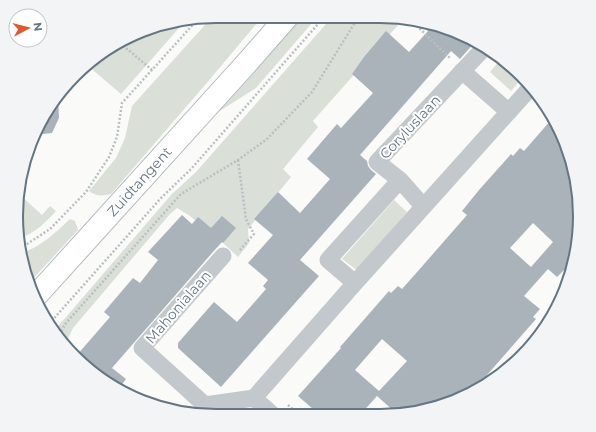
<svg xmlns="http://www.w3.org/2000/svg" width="596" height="432" font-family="Montserrat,sans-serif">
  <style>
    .green { fill: #dadfd7 }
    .building { fill: #aab3b9; fill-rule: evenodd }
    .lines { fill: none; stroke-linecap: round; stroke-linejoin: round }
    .secondary-casing { stroke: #b3babf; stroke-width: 24 }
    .path { stroke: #bbbfc2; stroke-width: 2.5; stroke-dasharray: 2 2; stroke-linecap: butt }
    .street { stroke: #c3c8cc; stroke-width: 17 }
    .secondary { stroke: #fff; stroke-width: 22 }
    .labels { text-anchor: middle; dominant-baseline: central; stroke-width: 4; stroke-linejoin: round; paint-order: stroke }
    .street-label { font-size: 14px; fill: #657683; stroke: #fff }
    .rim { fill: none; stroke: #657683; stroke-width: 2 }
  </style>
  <rect width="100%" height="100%" fill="#fafaf8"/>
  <path class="green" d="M 213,16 L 263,16 L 211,78 L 111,194 C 101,196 98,197 89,191 L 116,158 L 125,138 L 132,106 Z
    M 297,16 L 318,16 L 256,88 L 215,114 Z
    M 333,16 L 380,16 L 393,18 L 399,24 L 313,121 L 318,127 L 283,169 L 291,177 L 248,229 L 249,243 L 238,257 L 221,241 L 216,238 L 190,216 L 177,208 L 170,214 L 73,328 L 65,345 L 57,338 L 54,331 L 171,195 L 196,172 Z
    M 186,20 L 121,94 L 87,65 L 105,50 L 164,23 Z
    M 501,59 L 522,78 L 511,91 L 490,72 Z
    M 18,193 L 42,215 L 50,206 L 56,211 C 44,224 35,233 18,239 Z
    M 394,200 L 407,212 L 358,271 L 342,259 Z
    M 70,219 L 75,221 L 78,230 L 29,283 L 21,253 C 41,247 55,233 70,219 Z"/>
  <path class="building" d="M 416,21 L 432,23 L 475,42 L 460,59 L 451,51 L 360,155 L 367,161 L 368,166 L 371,170 L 376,174 L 300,260 L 319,276 L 221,387 L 178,348 L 178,343 L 214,302 L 237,322 L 266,289 L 263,286 L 268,280 L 248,263 L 273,235 L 254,219 L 278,192 L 300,213 L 330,179 L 307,159 L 337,124 L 341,128 L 373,93 L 352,74 L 364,57 L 386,31 L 409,52 L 428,31 Z
    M 58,96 L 59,118 L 52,133 L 34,135 L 37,128 Z
    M 551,120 L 573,164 L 578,242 L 568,273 L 564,270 L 557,277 L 548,269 L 524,296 L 540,309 L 533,317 L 536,319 L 473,391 L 457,401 L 406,414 L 397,414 L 377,396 L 360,415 L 320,415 L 298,396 L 341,348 L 340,347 L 389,291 L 391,293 L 398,286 L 402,289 L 418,271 L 467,215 L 462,211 L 479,190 L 511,154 L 513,156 L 520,148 L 524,151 ZM 533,223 L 553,242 L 531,267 L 510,248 ZM 382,339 L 407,361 L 379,391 L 355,370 Z
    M 182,215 L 192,224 L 198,217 L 211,228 L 222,216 L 236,228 L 223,243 L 222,242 L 212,253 L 112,368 L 126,379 L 118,390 L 77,355 L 110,317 L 104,312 L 133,278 L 140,283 L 158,260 L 148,252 Z"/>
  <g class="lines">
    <g class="secondary-casing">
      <g id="secondary">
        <path id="s1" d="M 34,298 L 245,65 L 288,16"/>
      </g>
    </g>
    <path class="path" d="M 411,20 L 451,59
      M 120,43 L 152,70
      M 238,160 L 246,219 L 254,234 L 239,251
      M 19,246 L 27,244 L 50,229 L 86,192 L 109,157 L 117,137 L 122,103 L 199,18
      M 49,324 L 161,198 L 192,168 L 325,16
      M 57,338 L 66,323 L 181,194 L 238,160 L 267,139 L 312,92 L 359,16
      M 288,405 L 299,415"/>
    <path class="street" d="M 462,71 L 509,112
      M 423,206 L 400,180 L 377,162 L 485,47
      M 223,256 L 142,348 L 205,405 L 254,398
      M 355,283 L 328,260 L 400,180
      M 254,398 L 355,283 L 531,87
      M 254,398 L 273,415"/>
    <use href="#secondary" class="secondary"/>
  </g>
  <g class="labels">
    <g class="street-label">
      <text transform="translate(410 127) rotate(-47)">Coryluslaan</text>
      <text stroke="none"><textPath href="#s1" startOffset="157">Zuidtangent</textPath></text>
      <text transform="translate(178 307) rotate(-49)">Mahonialaan</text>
    </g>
  </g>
  <path d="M0 0H596V432H0ZM216 23H380A193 193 0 0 1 573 216V216A193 193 0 0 1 380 409H216A193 193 0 0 1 23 216V216A193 193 0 0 1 216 23Z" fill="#f3f4f5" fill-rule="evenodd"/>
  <path class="rim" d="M216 23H380A193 193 0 0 1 573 216V216A193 193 0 0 1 380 409H216A193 193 0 0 1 23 216V216A193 193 0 0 1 216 23Z"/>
  <g transform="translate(28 28) rotate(83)"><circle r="19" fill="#ffffff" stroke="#c1c8cd"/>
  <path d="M0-3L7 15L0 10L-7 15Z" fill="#e4572e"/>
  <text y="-6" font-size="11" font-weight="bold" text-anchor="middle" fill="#657683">N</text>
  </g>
</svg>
